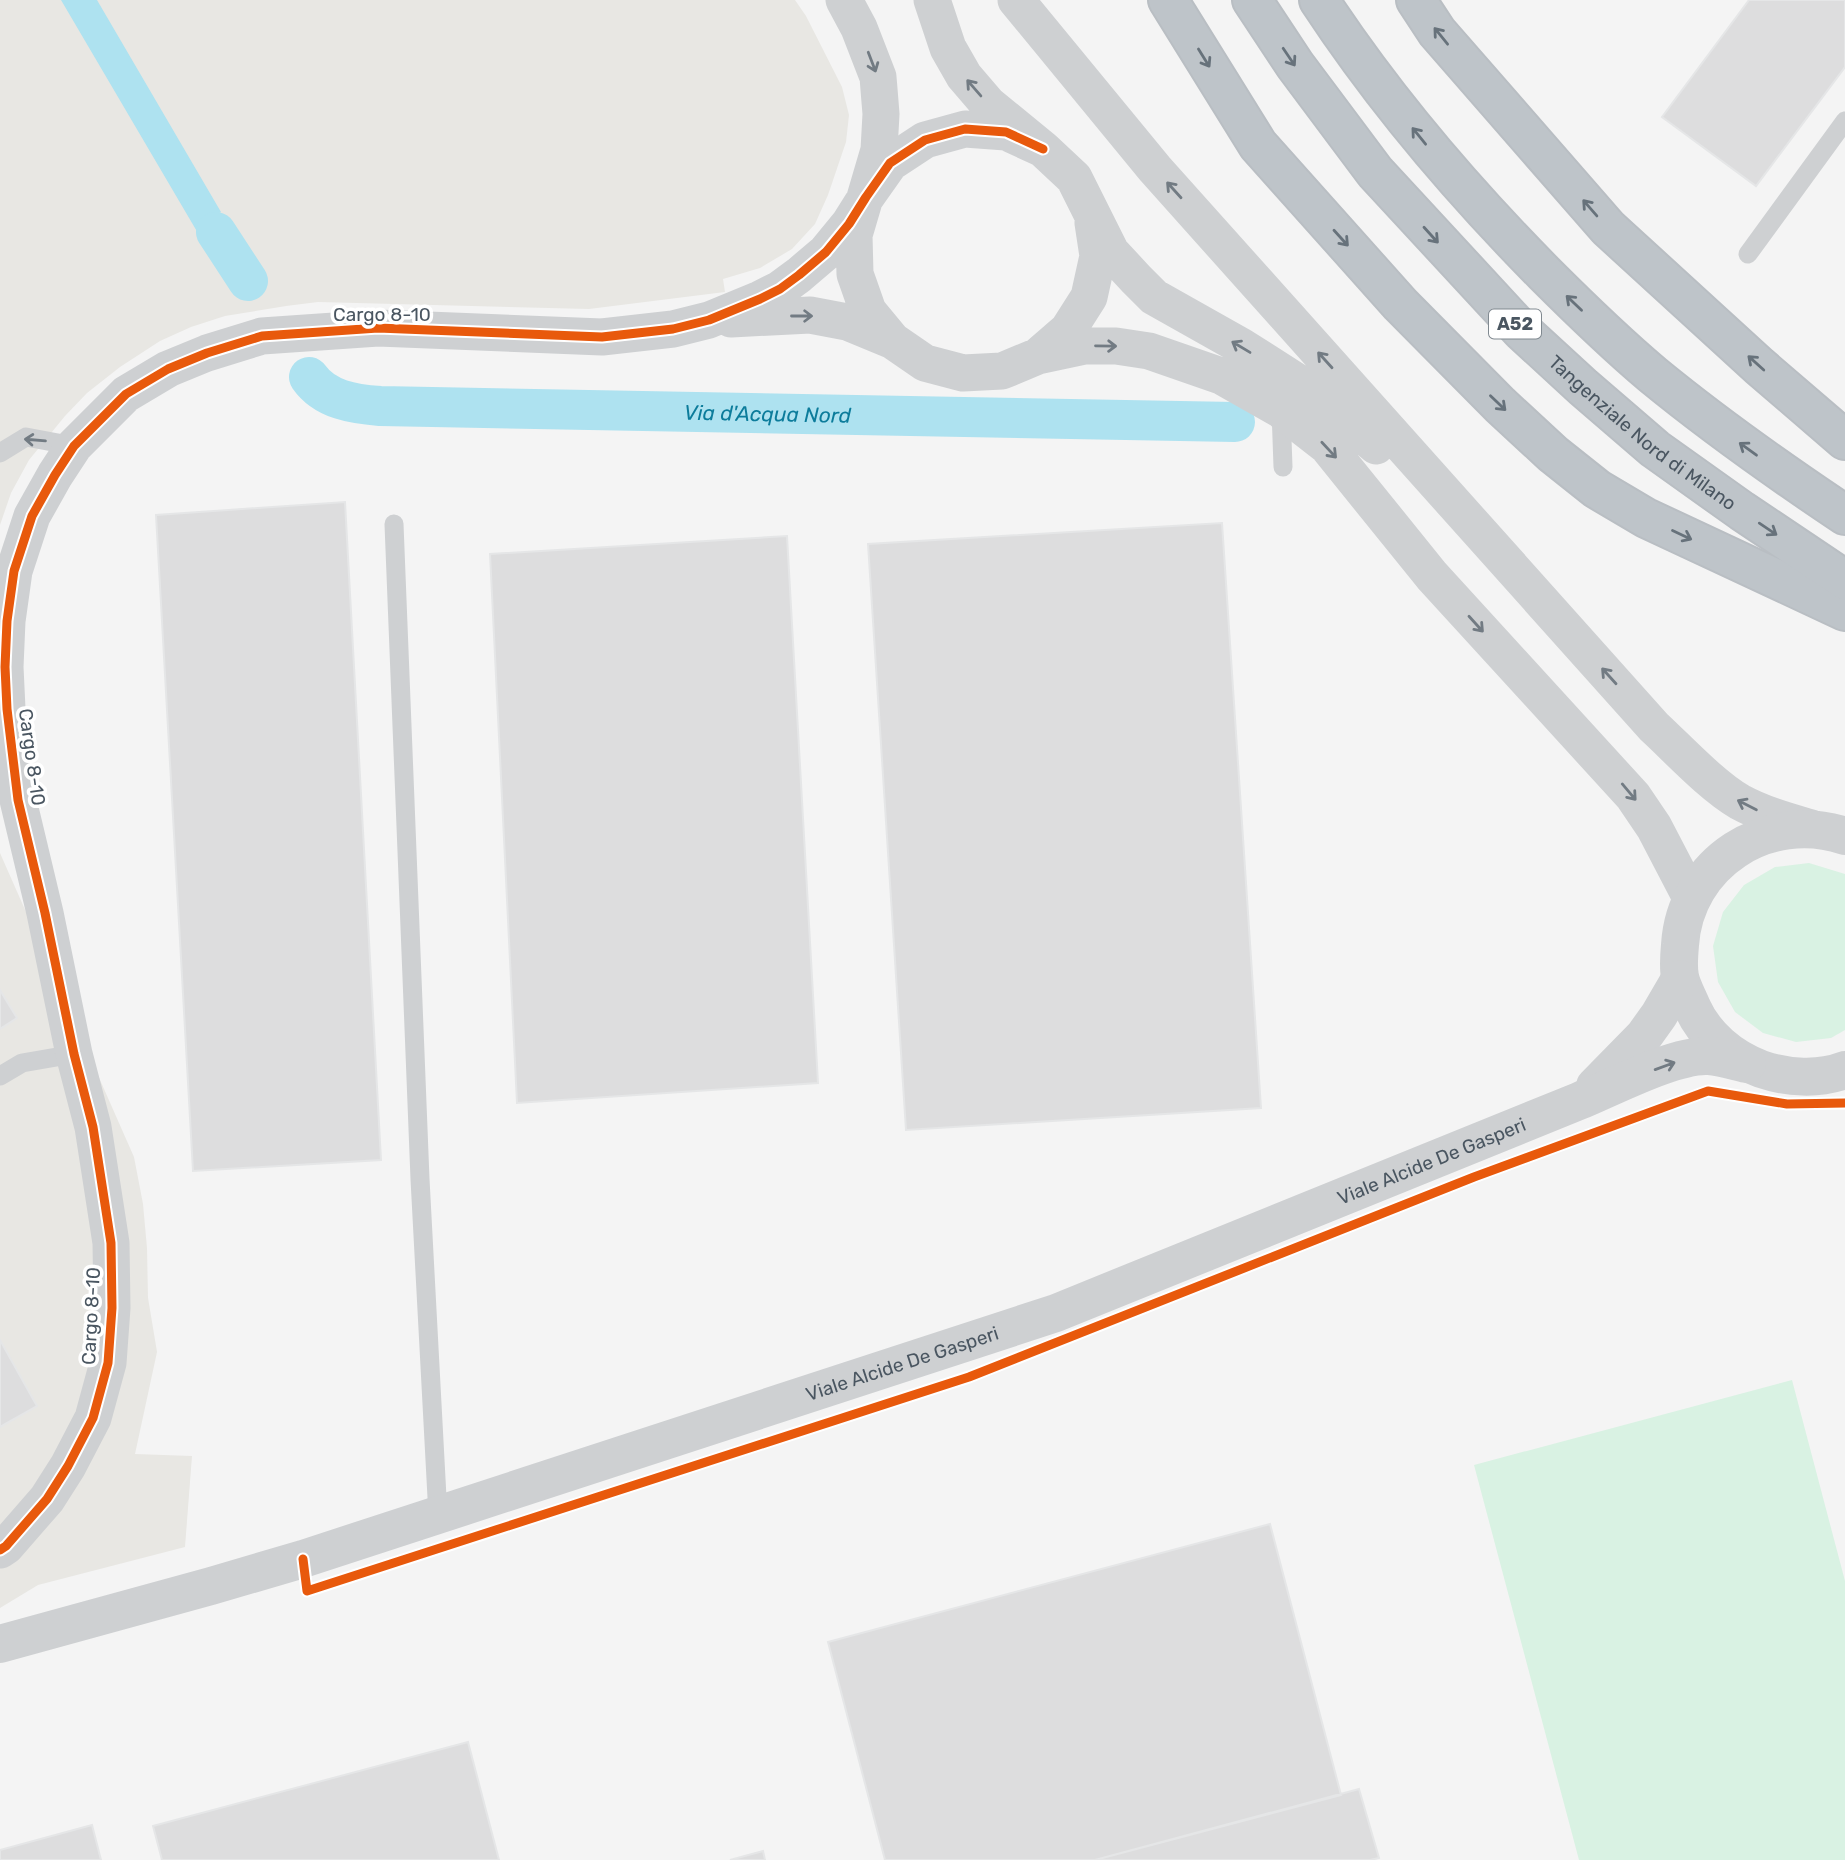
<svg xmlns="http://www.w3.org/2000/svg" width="1845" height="1860" font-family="Rubik,sans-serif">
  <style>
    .commercial { fill: #e8e7e3 }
    .green { fill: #d9f2e3 }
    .water { fill: #aee2f0 }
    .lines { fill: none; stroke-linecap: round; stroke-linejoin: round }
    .canal { stroke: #aee2f0; stroke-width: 40 }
    .building { fill: #ddddde; stroke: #e5e6e7; stroke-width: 2 }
    .motorway-casing { stroke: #b9bec3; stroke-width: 42 }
    .service { stroke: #ced0d2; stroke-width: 19 }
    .minor { stroke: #ced0d2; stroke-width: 37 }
    .tertiary { stroke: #ced0d2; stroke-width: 38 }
    .motorway { stroke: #bec4c9; stroke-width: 38 }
    .cycleway-casing { stroke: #fff; stroke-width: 13 }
    .cycleway { stroke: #e8590c; stroke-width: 9 }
    .oneway { stroke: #67727b }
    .oneway2 { stroke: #727b83 }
    .labels { text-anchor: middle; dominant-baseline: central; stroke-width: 7; stroke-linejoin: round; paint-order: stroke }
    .shield { fill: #fff; stroke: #808990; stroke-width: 2 }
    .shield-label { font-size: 18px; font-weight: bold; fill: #4a5661 }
    .street-label { font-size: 19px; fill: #4a5661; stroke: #fff }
    .water-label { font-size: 21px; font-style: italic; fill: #0c7c9b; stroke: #fff }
  </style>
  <rect width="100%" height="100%" fill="#f4f4f4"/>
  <path class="commercial" d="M 0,0 L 795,0 L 806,16 L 842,87 L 849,115 L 846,142 L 828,195 L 815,224 L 792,249 L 760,268 L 723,279 L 725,292 L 589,309 L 318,302 L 286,306 L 225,316 L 191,327 L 160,341 L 120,367 L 87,393 L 65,416 L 29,460 L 11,493 L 0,525 Z
    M 0,853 L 134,1157 L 143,1204 L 147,1248 L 148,1298 L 157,1352 L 135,1454 L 192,1456 L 185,1547 L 38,1585 L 0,1608 Z"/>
  <path class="green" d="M 1809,863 L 1845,874 L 1845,1030 L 1831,1038 L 1796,1042 L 1763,1033 L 1735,1012 L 1718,982 L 1713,946 L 1723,912 L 1744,885 L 1775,867 Z
    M 1792,1380 L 1845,1581 L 1845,1860 L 1579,1860 L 1474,1465 Z"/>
  <path class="water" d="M 61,0 L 97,0 L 221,212 L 209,219 L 216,232 L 202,240 Z"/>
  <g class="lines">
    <g class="canal">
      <path d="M 216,232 L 248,281"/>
      <path id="s1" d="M 309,377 C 325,400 354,404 380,406 L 1235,422"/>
    </g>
  </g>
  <path class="building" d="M 1749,0 L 1845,0 L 1845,67 L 1756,186 L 1662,117 Z
    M 345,502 L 381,1160 L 193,1171 L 156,515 Z
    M 1222,523 L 1261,1108 L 906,1130 L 868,544 Z
    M 787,536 L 818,1083 L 517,1103 L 490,554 Z
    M 0,990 L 17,1018 L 0,1029 Z
    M 0,1340 L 37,1406 L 0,1427 Z
    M 1270,1524 L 1341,1795 L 1095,1860 L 885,1860 L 828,1642 Z
    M 468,1742 L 499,1860 L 162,1860 L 153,1826 Z
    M 1359,1789 L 1379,1858 L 1370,1860 L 1095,1860 Z
    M 92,1825 L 101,1860 L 0,1860 L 0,1850 Z
    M 763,1851 L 765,1860 L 730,1860 Z"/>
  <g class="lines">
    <g class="motorway-casing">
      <g id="motorway">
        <path d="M 1168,0 L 1258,145 L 1400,304 L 1500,405 L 1553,454 L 1597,489 L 1646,518 L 1845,611"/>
        <path id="s3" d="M 1252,0 L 1295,65 L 1375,172 L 1522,331 L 1583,387 L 1655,449 L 1742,511 L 1845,580"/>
        <path d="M 1319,0 C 1384,99 1461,189 1544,273 C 1579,308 1615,343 1653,375 C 1714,425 1779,471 1845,515"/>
        <path d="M 1416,0 L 1437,32 L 1608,228 L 1759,366 L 1845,440"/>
      </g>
    </g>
    <path class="service" d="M 1748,254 L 1845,121
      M 1281,410 L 1283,467
      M 0,453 L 26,437 L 74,446
      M 394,524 L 420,1179 L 438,1516
      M 0,1076 L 22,1063 L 74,1054"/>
    <path class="minor" d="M 844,0 L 859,28 L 878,77 L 881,114 L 879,150 L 854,235 L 855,274 L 868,311 L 892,340
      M 932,0 L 948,48 L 964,76 L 988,104 L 1043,149 L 1074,178 L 1111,252 L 1136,279 L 1154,297 L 1241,346 L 1310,390 L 1376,446
      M 1016,0 L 1155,169 L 1654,727 C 1679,750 1711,785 1740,802 C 1762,814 1787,821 1811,828
      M 731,319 L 810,315 L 847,322 L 893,341 L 925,363 L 963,373 L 1002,371 L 1038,356 L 1085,346 L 1116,346 L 1149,351 L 1221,376 L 1281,410 L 1327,446 L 1432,576 L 1633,796 L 1654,827 L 1691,898
      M 1038,356 L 1068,330 L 1089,297 L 1098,256 L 1093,223
      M 0,1550 L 6,1546 L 47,1499 L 68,1466 L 93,1418 L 108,1363 L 112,1308 L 111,1243 L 93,1127 L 74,1054 L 45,913 L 18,800 L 7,709 L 5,667 L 7,621 L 14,571 L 32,516 L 55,475 L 74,446 L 126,394 L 168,369 L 207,353 L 262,336 L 378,328 L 602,337 L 673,329 L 709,320 L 760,299 L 780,289 L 799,275 L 826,252 L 849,224 L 866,197 L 890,163 L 925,140 L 965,129 L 1006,132 L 1043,149"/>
    <g class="tertiary">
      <path d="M 1845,836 C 1767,810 1685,863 1680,945 C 1679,956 1678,967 1680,977 C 1682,987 1688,997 1692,1007 C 1705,1036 1731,1058 1761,1069 C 1787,1078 1819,1080 1845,1070"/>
      <path d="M 1595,1086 L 1644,1036 L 1659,1015 L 1680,979"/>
      <path id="s2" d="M 0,1644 L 211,1586 L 303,1559 L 1056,1313 L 1579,1101 C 1611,1088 1675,1054 1709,1056 C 1721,1057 1734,1061 1747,1064"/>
    </g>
    <use href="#motorway" class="motorway"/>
    <g class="cycleway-casing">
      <path id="cycleway" d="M 0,1550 L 6,1546 L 47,1499 L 68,1466 L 93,1418 L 108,1363 L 112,1308 L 111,1243 L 93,1127 L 74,1054 L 45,913 L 18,800 L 7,709 L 5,667 L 7,621 L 14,571 L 32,516 L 55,475 L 74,446 L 126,394 L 168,369 L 207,353 L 262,336 L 378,328 L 602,337 L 673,329 L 709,320 L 760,299 L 780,289 L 799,275 L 826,252 L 849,224 L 866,197 L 890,163 L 925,140 L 965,129 L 1006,132 L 1043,149
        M 303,1559 L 307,1591 L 969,1377 L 1474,1177 L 1708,1091 L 1787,1104 L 1845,1103"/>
    </g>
    <use href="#cycleway" class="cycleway"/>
  </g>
  <defs><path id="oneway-shaft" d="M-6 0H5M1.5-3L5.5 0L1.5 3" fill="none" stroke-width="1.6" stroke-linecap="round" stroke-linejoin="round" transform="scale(1.75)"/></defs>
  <g class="oneway">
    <use href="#oneway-shaft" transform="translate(1441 36) rotate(-129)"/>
    <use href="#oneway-shaft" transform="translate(1289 57) rotate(56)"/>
    <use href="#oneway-shaft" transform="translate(1204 58) rotate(58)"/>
    <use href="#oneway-shaft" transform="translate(1419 136) rotate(-129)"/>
    <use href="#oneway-shaft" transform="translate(1590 208) rotate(-131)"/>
    <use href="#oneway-shaft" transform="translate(1431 235) rotate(48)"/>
    <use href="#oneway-shaft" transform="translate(1341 238) rotate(48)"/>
    <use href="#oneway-shaft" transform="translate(1574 303) rotate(-136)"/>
    <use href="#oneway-shaft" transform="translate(1756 363) rotate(-138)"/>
    <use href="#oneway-shaft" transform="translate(1498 403) rotate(44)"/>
    <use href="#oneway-shaft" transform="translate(1748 449) rotate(-144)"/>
    <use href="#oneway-shaft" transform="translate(1768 529) rotate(34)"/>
    <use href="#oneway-shaft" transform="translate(1682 535) rotate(25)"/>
  </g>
  <g class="oneway2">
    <use href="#oneway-shaft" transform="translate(872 62) rotate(69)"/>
    <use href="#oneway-shaft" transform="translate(974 88) rotate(-131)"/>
    <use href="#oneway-shaft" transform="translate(1174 190) rotate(-132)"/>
    <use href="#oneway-shaft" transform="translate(802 316)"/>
    <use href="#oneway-shaft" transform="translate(1106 346) rotate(1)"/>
    <use href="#oneway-shaft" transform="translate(1241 347) rotate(-149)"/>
    <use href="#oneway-shaft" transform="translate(1325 360) rotate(-132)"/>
    <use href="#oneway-shaft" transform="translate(35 440) rotate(-175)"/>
    <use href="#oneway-shaft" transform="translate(1329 450) rotate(47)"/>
    <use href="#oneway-shaft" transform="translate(1476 624) rotate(48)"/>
    <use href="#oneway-shaft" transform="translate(1609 676) rotate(-132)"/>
    <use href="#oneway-shaft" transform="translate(1629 792) rotate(50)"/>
    <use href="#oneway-shaft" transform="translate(1747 805) rotate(-153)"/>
    <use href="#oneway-shaft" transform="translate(1665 1066) rotate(-20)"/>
  </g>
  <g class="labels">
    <rect class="shield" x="1489" y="309.5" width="52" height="29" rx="5"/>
    <g class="shield-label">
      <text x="1515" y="324">A52</text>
    </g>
    <g class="street-label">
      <text x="382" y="314">Cargo 8-10</text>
      <text stroke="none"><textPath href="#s3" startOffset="586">Tangenziale Nord di Milano</textPath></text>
      <text transform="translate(32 757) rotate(82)">Cargo 8-10</text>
      <text stroke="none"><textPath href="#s2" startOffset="1512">Viale Alcide De Gasperi</textPath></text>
      <text transform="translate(91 1316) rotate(-87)">Cargo 8-10</text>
      <text stroke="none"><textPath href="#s2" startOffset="945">Viale Alcide De Gasperi</textPath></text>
    </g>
    <g class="water-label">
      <text stroke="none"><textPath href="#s1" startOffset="467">Via d'Acqua Nord</textPath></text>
    </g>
  </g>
</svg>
